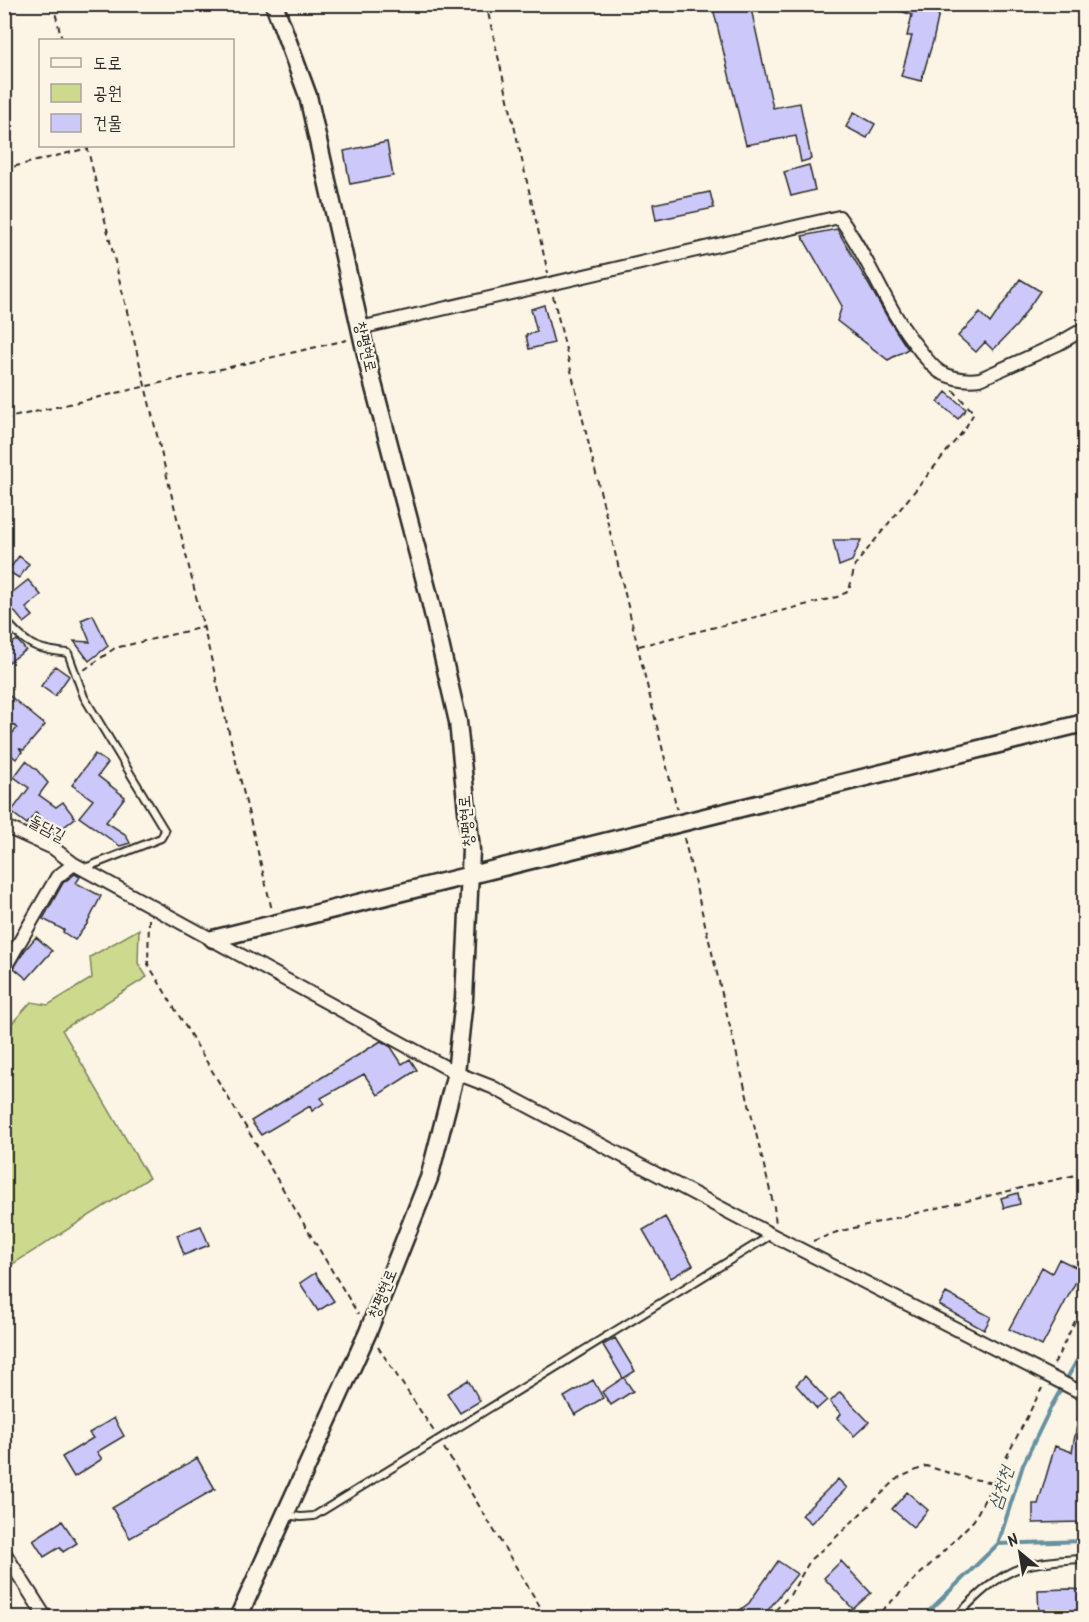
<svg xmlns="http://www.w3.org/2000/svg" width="1089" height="1622" font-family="Kalam,'Poor Story',sans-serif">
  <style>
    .green { fill: #cdda8e; stroke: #7c825c; stroke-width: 1.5 }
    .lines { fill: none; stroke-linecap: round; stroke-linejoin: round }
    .stream { stroke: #6691a0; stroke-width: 4 }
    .building { fill: #ccc8fa; stroke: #2b2b2b; stroke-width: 1.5 }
    .lane-casing { stroke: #2b2b2b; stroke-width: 10 }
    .street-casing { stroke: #2b2b2b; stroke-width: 16 }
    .secondary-casing { stroke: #2b2b2b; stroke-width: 21 }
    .path { stroke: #2b2b2b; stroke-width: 2; stroke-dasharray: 6 4.5; stroke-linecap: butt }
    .lane { stroke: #fcf5e5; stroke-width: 6 }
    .street { stroke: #fcf5e5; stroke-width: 12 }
    .secondary { stroke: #fcf5e5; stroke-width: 16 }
    .labels { text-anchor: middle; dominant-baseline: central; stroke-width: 4.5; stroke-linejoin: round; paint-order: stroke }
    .street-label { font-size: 16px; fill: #2b2b2b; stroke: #fcf5e5 }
    .water-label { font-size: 18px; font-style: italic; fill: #44565c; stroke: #fcf5e5 }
  </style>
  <rect width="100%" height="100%" fill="#fcf5e5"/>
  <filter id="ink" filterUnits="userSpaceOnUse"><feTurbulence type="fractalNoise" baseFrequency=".0167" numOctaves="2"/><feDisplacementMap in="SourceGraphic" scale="12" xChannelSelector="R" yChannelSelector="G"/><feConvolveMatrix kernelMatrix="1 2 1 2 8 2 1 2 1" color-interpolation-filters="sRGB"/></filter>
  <g filter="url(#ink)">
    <path class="green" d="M 139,929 L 138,963 L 147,977 L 62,1030 L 149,1178 L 5,1269 L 5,1031 L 31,1002 L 48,1005 L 92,978 L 90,957 Z"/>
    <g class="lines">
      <path class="stream" d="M 998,1544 L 1084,1541
        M 922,1618 L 998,1544 L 1023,1465 L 1051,1407 L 1084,1348"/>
    </g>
    <path class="building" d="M 712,4 L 750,4 L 773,108 L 800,103 L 811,159 L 801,162 L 796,136 L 746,145 Z
      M 887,4 L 941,4 L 933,41 L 921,81 L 901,76 L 912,36 L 907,36 L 912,15 L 887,6 Z
      M 854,112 L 875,124 L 867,138 L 846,127 Z
      M 387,142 L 393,176 L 350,184 L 344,151 Z
      M 809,165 L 815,190 L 791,196 L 784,172 Z
      M 710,192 L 714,208 L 656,220 L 653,204 Z
      M 837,229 L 889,320 L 908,349 L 888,360 L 837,321 L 842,306 L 802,236 Z
      M 1020,279 L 1040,291 L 1017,325 L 993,350 L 985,342 L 976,352 L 958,336 L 980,313 L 990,323 Z
      M 544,305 L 554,343 L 529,349 L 526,335 L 537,332 L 531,309 Z
      M 946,392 L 966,409 L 958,419 L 938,402 Z
      M 833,540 L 861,540 L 852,561 L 839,566 Z
      M 19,556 L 29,564 L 19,578 L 8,571 Z
      M 28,580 L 41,595 L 26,608 L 33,616 L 24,623 L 4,599 Z
      M 93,615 L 108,646 L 89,661 L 74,641 L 90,642 L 81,620 Z
      M 17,640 L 26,650 L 9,662 L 4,656 L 4,649 Z
      M 55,666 L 69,676 L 55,696 L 41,686 Z
      M 10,696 L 45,725 L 24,750 L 20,749 L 22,752 L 16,759 L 4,749 L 4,743 L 17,728 L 4,717 L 4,702 Z
      M 95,754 L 108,763 L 98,776 L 125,797 L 106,822 L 125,834 L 130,843 L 120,846 L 79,817 L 93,800 L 72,785 Z
      M 26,761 L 37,770 L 48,783 L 39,795 L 56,807 L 63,802 L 75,818 L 54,835 L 36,812 L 27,824 L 11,812 L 29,788 L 14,777 Z
      M 75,874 L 80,877 L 76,883 L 101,896 L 87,924 L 75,940 L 63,932 L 64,930 L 43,919 L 63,883 Z
      M 36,937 L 52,951 L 27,979 L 14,968 L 25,950 Z
      M 381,1041 L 391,1047 L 402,1064 L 410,1059 L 417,1070 L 378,1095 L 364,1074 L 321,1098 L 324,1103 L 312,1111 L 310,1106 L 261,1135 L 251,1121 Z
      M 1018,1193 L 1020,1204 L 1004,1208 L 1001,1198 Z
      M 665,1217 L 693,1265 L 671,1278 L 643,1230 Z
      M 201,1226 L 209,1245 L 184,1255 L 177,1235 Z
      M 1059,1259 L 1082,1270 L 1042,1346 L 1009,1329 L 1042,1267 L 1052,1273 Z
      M 315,1273 L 334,1301 L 318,1311 L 300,1283 Z
      M 946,1293 L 991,1317 L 984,1330 L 939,1305 Z
      M 615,1338 L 635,1371 L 624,1378 L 633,1391 L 611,1405 L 602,1392 L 623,1378 L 603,1345 Z
      M 805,1376 L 827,1400 L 817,1409 L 796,1385 Z
      M 468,1380 L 480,1401 L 460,1413 L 447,1393 Z
      M 593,1380 L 603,1398 L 575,1415 L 564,1397 Z
      M 840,1392 L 869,1422 L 854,1436 L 837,1418 L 841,1414 L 830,1402 Z
      M 1079,1414 L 1084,1415 L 1084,1522 L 1033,1523 L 1033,1504 L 1038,1504 L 1055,1446 L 1072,1452 Z
      M 114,1418 L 124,1436 L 97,1452 L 102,1459 L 74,1477 L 62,1457 L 93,1438 L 89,1433 Z
      M 197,1458 L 215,1489 L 130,1538 L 112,1508 Z
      M 838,1479 L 847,1488 L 811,1523 L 802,1515 Z
      M 907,1492 L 928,1510 L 913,1527 L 892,1509 Z
      M 62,1521 L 77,1543 L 63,1552 L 60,1547 L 44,1557 L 33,1540 Z
      M 778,1561 L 797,1574 L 764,1615 L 761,1617 L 731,1617 L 749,1603 Z
      M 841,1561 L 871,1593 L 853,1609 L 824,1578 Z
      M 1069,1589 L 1084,1590 L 1084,1617 L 1039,1617 L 1038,1590 Z"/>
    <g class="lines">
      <g class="lane-casing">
        <path id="lane" d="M 4,619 C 28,645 32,649 68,653 L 84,697 L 165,831 L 161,838 L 85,868
          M 285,1515 L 301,1517 L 314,1516 L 771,1235
          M 955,1618 C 974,1598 997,1575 1023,1567 C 1042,1561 1065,1560 1084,1559"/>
      </g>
      <g class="street-casing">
        <path id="street" d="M 360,328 L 839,217 C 870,258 885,308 918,348 C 924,356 931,366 940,372 C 953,379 966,381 980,379 L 1058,344 L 1084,329
          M 4,826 L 53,848 L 74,864 L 456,1073 L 492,1087 L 772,1235 L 1084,1394
          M 4,969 L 57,877 L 74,864
          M 4,1552 L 46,1618"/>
      </g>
      <g class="secondary-casing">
        <path id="secondary" d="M 213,939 L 1084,723
          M 238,1618 L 368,1332 L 429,1178 L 456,1073 L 464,999 L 471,850 L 458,722 L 429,596 L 370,372 L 308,96 L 274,4"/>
      </g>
      <path class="path" d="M 53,4 L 62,40
        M 486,4 L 548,273
        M 87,146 L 272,910
        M 4,169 L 88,148
        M 553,296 L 677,809
        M 4,419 L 347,340
        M 639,646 L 837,597 L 849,591 L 855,565 L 964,430 L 974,413 L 953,390
        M 84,670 L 115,648 L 204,627
        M 684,838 L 774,1207 L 776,1224
        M 149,919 L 148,964 L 358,1314
        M 813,1241 L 837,1232 L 1084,1173
        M 378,1347 L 435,1433
        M 1054,1364 L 1084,1303
        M 444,1448 L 547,1618
        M 768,1618 L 790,1595 L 811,1559 L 831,1542 L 898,1478 L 926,1466 L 967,1478 L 995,1483
        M 874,1618 L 937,1558 L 974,1520 L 1042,1388"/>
      <use href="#lane" class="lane"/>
      <use href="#street" class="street"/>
      <use href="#secondary" class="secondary"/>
    </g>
  </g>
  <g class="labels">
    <g class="street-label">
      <text transform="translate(365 347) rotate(77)">창평현로</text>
      <text transform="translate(467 821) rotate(-95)">창평현로</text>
      <text transform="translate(47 829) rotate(28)">돌담길</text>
      <text transform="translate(383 1294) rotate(-68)">창평현로</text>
    </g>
    <g class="water-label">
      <text transform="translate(1002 1488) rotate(-72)">삼천천</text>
    </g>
  </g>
  <rect width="1089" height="1622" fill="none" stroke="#fcf5e5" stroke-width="24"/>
  <rect x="12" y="12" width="1065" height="1598" fill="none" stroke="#2b2b2b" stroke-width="2" filter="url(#ink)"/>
  <rect x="39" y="39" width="195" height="108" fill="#fcf5e5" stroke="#a8a49b" stroke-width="1.5"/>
  <rect x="51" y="58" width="30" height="9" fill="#fcf5e5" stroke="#a8a49b" stroke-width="1.5"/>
  <text x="93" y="69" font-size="18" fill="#2b2b2b">도로</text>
  <rect x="51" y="84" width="30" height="18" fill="#cdda8e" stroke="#a8a49b" stroke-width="1.5"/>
  <text x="93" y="99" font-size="18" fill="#2b2b2b">공원</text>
  <rect x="51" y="114" width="30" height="18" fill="#ccc8fa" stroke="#a8a49b" stroke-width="1.5"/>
  <text x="93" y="129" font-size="18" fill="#2b2b2b">건물</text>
  <g transform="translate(1020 1553) rotate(330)" stroke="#fcf5e5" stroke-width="4.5" paint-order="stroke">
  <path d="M0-4.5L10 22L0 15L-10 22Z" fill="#2b2b2b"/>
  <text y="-9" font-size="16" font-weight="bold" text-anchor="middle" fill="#2b2b2b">N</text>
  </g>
</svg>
